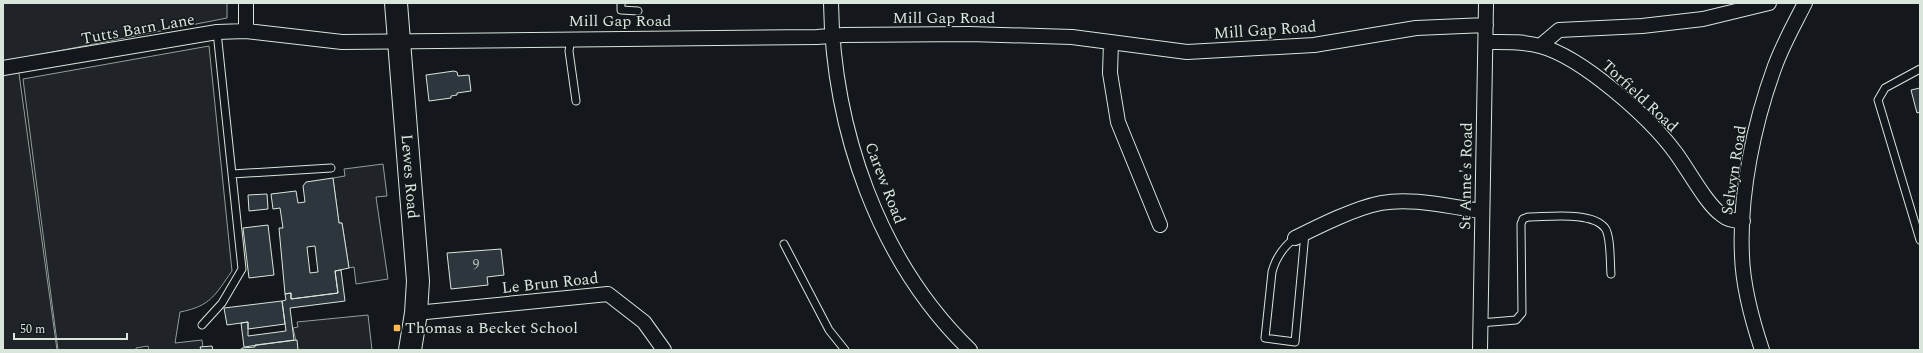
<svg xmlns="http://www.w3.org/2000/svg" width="1923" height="353" font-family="Spectral,serif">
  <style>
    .green { fill: #202428; stroke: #939e99 }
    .building { fill: #2c363c; stroke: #d8e6dc; fill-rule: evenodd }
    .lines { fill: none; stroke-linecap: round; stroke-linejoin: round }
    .service-casing { stroke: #d8e6dc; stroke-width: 9 }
    .minor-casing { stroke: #d8e6dc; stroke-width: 16 }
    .primary-casing { stroke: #d8e6dc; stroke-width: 24 }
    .service { stroke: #14181c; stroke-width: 7 }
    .minor { stroke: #14181c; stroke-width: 14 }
    .primary { stroke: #14181c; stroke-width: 22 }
    .poi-dot { fill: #ffb74d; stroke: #14181c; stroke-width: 1.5 }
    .labels { text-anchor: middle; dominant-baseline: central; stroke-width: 3; stroke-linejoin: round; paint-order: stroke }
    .number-label { font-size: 14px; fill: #adbab4 }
    .street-label { font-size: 16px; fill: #d8e6dc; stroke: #14181c }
    .poi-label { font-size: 16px; fill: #d8e6dc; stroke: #14181c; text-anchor: start }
  </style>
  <rect width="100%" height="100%" fill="#14181c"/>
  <path class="green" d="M 3,3 L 227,3 L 227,18 L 17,59 L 57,350 L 3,350 Z
    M 209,46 L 232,271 C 215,295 211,306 180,312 L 175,343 L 202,340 L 203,347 L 201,347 L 201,350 L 149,350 L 148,346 L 136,348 L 136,350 L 58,350 L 23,79 Z
    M 383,164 L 387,196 L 376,197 L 388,279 L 356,284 L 354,267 L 349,268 L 342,223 L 339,223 L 333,178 L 345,176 L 344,169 Z
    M 368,315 L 372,350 L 298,350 L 293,328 L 298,327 L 297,322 Z"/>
  <path class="building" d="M 454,71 L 457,72 L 458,76 L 469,75 L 471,91 L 457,93 L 457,95 L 451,96 L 451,98 L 429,101 L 426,75 Z
    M 1920,88 L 1920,112 L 1917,113 L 1911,90 Z
    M 333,178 L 339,223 L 342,223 L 349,268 L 335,271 L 338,293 L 291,299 L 291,293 L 285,294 L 279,228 L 283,228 L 280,208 L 273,209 L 271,194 L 296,191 L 298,203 L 305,202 L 303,186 L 306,182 ZM 315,246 L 318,272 L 310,273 L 307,247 Z
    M 267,194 L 268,209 L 249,211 L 248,195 Z
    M 268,225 L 274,275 L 249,278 L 243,228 Z
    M 501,249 L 504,275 L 487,277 L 488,285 L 451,289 L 447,253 Z
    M 341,270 L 345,301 L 290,308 L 294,340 L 244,347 L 241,323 L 248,322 L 248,336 L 286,331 L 282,301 L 286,300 L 285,294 L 291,293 L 291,299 L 338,293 L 335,271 Z
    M 282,301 L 285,324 L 248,329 L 248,322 L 227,325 L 224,308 Z
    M 297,340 L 298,350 L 238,350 L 242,349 L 242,348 L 255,347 L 255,345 Z
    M 212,346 L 213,350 L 201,350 L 200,347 Z"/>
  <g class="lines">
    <g class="service-casing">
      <path id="service" d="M 621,3 L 621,10 L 638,11
        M 571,39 L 569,51 L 576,101
        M 1920,69 L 1885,88 L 1878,100 L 1920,240
        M 232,174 L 331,168
        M 1295,238 C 1283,247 1276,257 1272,272 L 1265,338 L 1295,342 L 1305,233
        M 784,244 L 829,330 L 845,350
        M 1480,323 L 1516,320 L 1522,313 L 1521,224 L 1523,219 L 1528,217 C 1548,217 1592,211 1605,228 C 1611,236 1610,263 1611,274
        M 202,325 L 222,303 L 242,269 L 217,32"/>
    </g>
    <g class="minor-casing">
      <path id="minor" d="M 831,3 C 833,129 878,261 970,350
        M 246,31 L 246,3
        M 1111,42 L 1110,73 L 1118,122 L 1160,225
        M 1486,42 C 1503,42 1523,41 1540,46 C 1582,57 1650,118 1675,152 C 1688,169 1706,204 1722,215 C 1728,220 1736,221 1743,221
        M 1540,46 L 1559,30 L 1642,26 L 1703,19 L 1769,3
        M 3,68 L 217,32 L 246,31 L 342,42 L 817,37 L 843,35 L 969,34 L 1072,37 L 1187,52 L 1314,45 L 1416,28 L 1486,25
        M 1295,238 C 1319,226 1355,208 1381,203 C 1413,197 1449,207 1482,211
        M 416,313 L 608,294 L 644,322 L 664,350
        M 1480,350 L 1486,3
        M 1762,350 C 1752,320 1743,288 1742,256 C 1739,194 1754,123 1775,66 C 1783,44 1795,23 1805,3"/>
    </g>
    <g class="primary-casing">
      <g id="primary">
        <path id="s1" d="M 396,3 L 418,281 L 416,313 L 410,350"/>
      </g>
    </g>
    <use href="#service" class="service"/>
    <use href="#minor" class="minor"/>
    <use href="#primary" class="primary"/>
  </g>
  <rect class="poi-dot" x="393" y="324" width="8" height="8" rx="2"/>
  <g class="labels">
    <g class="number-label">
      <text x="476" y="264">9</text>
    </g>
    <g class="street-label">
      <text x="944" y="18">Mill Gap Road</text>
      <text x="620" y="21">Mill Gap Road</text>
      <text transform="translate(138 29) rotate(-10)">Tutts Barn Lane</text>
      <text transform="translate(1265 30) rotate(-4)">Mill Gap Road</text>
      <text transform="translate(1640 96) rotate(43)">Torfield Road</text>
      <text transform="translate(1734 170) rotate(-81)">Selwyn Road</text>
      <text transform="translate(1466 176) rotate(-89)">St Anne's Road</text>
      <text stroke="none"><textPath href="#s1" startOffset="174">Lewes Road</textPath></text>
      <text transform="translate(885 183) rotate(69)">Carew Road</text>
      <text transform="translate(550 283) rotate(-6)">Le Brun Road</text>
    </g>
    <g class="poi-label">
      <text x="405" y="328">Thomas a Becket School</text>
    </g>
  </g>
  <rect width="1923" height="353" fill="none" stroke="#d8e6dc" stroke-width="8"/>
  <path d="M14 333v6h113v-6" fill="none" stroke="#d8e6dc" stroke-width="2"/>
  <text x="20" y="333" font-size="12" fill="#d8e6dc" stroke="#14181c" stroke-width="3" paint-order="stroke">50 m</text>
</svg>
